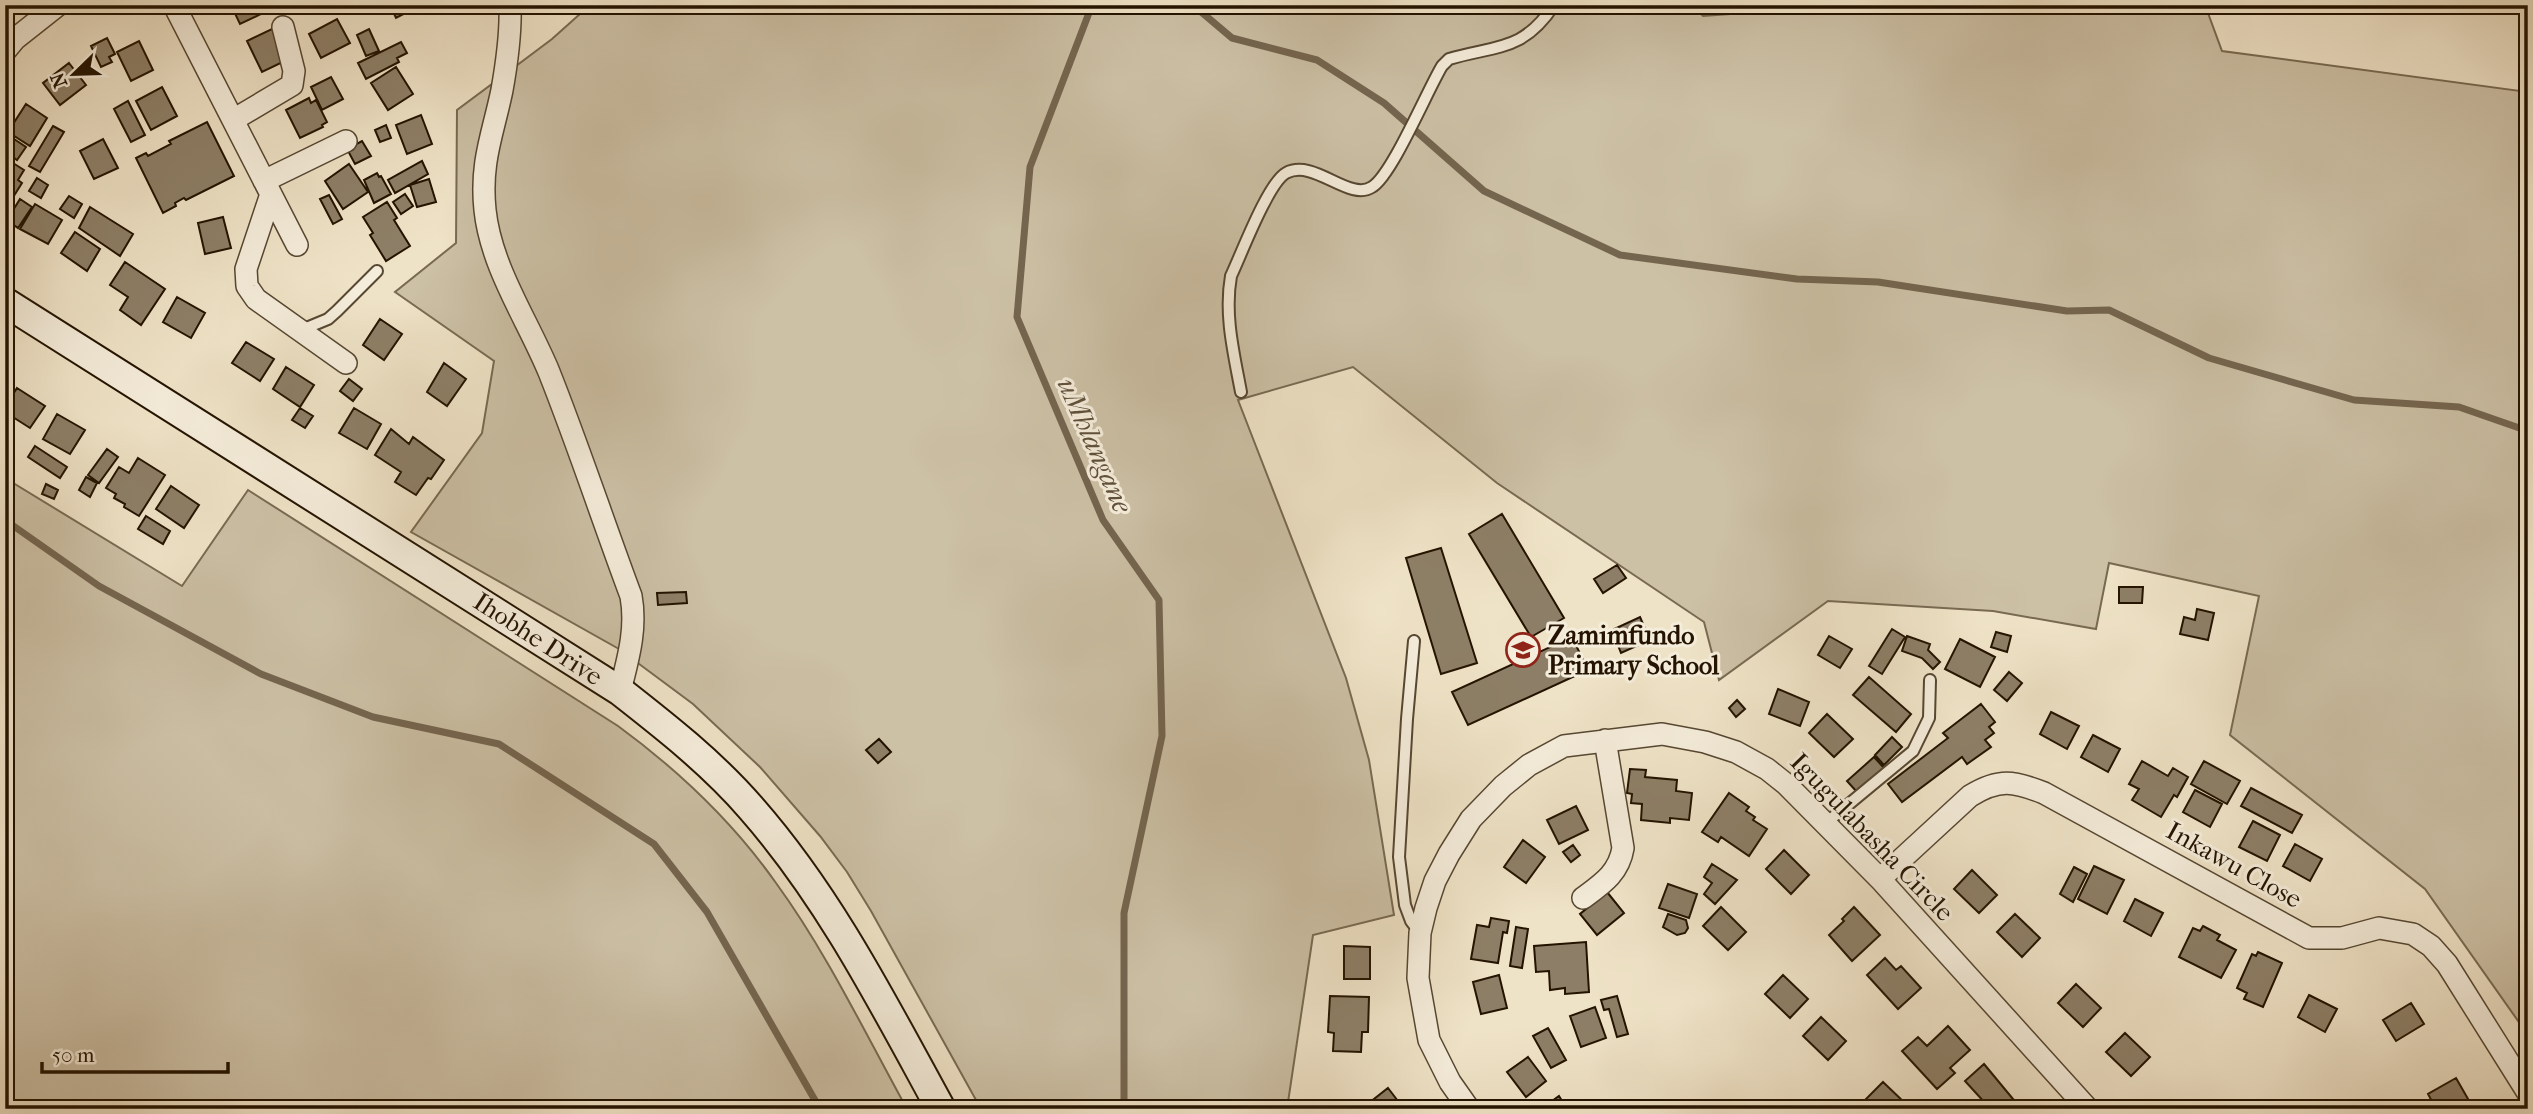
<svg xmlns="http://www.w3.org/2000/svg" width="2533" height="1114" font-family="'IM FELL French Canon',serif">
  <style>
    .green { fill: #ccc0a5; stroke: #786a52; stroke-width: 2 }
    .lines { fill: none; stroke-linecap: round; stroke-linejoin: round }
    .stream { stroke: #74654f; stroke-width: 7 }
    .building { fill: #8d7f67; stroke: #231300; stroke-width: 2 }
    .lane-casing { stroke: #564732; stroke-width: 14 }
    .street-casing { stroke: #564732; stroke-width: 24 }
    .secondary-casing { stroke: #231300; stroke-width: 32 }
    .lane { stroke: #f5eddb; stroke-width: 10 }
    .street { stroke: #f5eddb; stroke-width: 21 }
    .secondary { stroke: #f5eddb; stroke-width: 28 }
    .labels { text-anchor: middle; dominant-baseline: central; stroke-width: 6; stroke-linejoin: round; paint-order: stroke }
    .poi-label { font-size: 26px; font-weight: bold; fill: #231300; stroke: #f5eddb; text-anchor: start }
    .street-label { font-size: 26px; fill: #231300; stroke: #f5eddb }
    .water-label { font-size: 28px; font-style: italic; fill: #60513b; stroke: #f5eddb }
  </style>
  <rect width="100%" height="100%" fill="#efe3c7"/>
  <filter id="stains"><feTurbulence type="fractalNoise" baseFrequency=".00286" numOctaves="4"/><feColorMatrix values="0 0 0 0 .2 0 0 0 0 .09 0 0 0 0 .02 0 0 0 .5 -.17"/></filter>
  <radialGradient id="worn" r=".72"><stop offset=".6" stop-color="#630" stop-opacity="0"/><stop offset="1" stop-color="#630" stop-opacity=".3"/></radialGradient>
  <path class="green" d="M 590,5 L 1692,5 L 1703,16 L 1858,5 L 2205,5 L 2222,51 L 2528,92 L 2528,1035 L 2425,889 L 2230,735 L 2259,596 L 2109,563 L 2096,629 L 1993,611 L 1828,601 L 1719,680 L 1704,622 L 1497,483 L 1353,367 L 1238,400 L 1346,678 L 1369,760 L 1394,915 L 1313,935 L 1287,1109 L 981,1109 L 871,911 L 847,872 L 820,836 L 760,767 L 693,704 L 619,649 L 411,532 L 482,433 L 494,361 L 395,292 L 456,243 L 457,110 L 552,39 Z
    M 5,478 L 182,586 L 248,490 L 618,726 C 678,770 733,822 776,883 C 827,953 865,1033 907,1109 L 5,1109 Z"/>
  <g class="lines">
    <path class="stream" d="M 1092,5 L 1030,167 L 1017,317 L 1103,520 L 1159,600 L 1162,736 L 1124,913 L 1124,1109
      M 1193,5 L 1232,38 L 1317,60 L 1384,103 L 1484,191 L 1620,255 L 1797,279 L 1878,282 L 2067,311 L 2109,310 L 2209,358 L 2354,400 L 2459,407 L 2528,431
      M 5,520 L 99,586 L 261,674 L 373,717 L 499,744 L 654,844 L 707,912 L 820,1109"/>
  </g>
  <path class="building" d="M 231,5 L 262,5 L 265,12 L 240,24 Z
    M 390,5 L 421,5 L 396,18 Z
    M 337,19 L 350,43 L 321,58 L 309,34 Z
    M 274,28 L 289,59 L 262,72 L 247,41 Z
    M 369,29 L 379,51 L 366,56 L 357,35 Z
    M 107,38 L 115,54 L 109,57 L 112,62 L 101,67 L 91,46 Z
    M 139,41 L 153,70 L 131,81 L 117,52 Z
    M 401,42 L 407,53 L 397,58 L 399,62 L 366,79 L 358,63 Z
    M 69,63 L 86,85 L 60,105 L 43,83 Z
    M 396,67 L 413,94 L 388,110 L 371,83 Z
    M 331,77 L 343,99 L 322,110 L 311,87 Z
    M 162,87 L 177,116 L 151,130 L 136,101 Z
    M 309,98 L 311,103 L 316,100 L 327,122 L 322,125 L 323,127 L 300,138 L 286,110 Z
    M 128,101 L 145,135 L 131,142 L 114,109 Z
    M 26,104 L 47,118 L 30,146 L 8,132 Z
    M 421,115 L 432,144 L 407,154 L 396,125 Z
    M 207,122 L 234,176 L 186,200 L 184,198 L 175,203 L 176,206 L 163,213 L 136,158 L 146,153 L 148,156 L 171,144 L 169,141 Z
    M 386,125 L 391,138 L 380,142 L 375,130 Z
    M 53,126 L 64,132 L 40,172 L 29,166 Z
    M 14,139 L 26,147 L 17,160 L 5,151 Z
    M 103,139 L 118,168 L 94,179 L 80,151 Z
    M 362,141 L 371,156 L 355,164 L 347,149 Z
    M 5,158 L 24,170 L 18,180 L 22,183 L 5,210 Z
    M 422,161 L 428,174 L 395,193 L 388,180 Z
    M 349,164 L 368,192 L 343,209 L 325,181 Z
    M 377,173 L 379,177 L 381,176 L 391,194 L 374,203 L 364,180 Z
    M 37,178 L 48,185 L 41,198 L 29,191 Z
    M 429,179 L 436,202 L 417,207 L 410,185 Z
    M 405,194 L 413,206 L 401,214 L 393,202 Z
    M 329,195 L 342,219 L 333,224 L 320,199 Z
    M 69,196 L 82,204 L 74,218 L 60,209 Z
    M 20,199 L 32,207 L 18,228 L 7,220 Z
    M 387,202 L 397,218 L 394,220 L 410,246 L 386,261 L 370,235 L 373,233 L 363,217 Z
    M 35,204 L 62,220 L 48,244 L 20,229 Z
    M 90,207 L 133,234 L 120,256 L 79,228 Z
    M 223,217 L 231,248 L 205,254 L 198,223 Z
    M 75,232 L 100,249 L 87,271 L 61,253 Z
    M 125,262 L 165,289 L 141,325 L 120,310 L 128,297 L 110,285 Z
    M 177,297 L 205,313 L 191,338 L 163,322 Z
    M 380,319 L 402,334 L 384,360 L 363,345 Z
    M 246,342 L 274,359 L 260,381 L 232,363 Z
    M 444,363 L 466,379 L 447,406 L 427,392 Z
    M 286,367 L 314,385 L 300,407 L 273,389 Z
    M 349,379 L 362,389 L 353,401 L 340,391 Z
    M 17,388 L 45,406 L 30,428 L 5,412 L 5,407 Z
    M 300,408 L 313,416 L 305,428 L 292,420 Z
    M 354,408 L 381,424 L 367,449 L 339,433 Z
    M 57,414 L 85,430 L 70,454 L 43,439 Z
    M 391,429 L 409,444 L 413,437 L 444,460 L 431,479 L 428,478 L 416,495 L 395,482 L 401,472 L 375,455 Z
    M 35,446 L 67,467 L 60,478 L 28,457 Z
    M 107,449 L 118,457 L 99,483 L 88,475 Z
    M 138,458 L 165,475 L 139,516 L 124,507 L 125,504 L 114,498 L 116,494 L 106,488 L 119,467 L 129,473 Z
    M 86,477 L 97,483 L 90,497 L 79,490 Z
    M 46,484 L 58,490 L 54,499 L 42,494 Z
    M 171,486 L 199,505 L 184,528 L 156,509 Z
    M 1502,514 L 1564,618 L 1531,637 L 1469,534 Z
    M 146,516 L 170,531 L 163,544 L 138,529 Z
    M 1441,548 L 1477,663 L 1441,674 L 1406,558 Z
    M 1617,565 L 1626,578 L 1603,593 L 1594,579 Z
    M 2119,587 L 2143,587 L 2142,603 L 2119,603 Z
    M 686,592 L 687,603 L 658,605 L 657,593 Z
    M 2197,609 L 2214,613 L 2208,640 L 2180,634 L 2184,617 L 2195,620 Z
    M 1640,617 L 1650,640 L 1621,653 L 1612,630 Z
    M 1892,629 L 1905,637 L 1882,674 L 1869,666 Z
    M 1996,632 L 2011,636 L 2007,652 L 1991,647 Z
    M 1829,636 L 1852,649 L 1840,668 L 1818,655 Z
    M 1907,636 L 1930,644 L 1928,650 L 1940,662 L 1933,669 L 1922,658 L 1902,651 Z
    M 1572,637 L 1588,670 L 1468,725 L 1452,692 Z
    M 1960,639 L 1995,657 L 1980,687 L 1945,669 Z
    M 2009,672 L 2022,683 L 2007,701 L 1994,690 Z
    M 1869,677 L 1911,714 L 1896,732 L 1853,695 Z
    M 1778,689 L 1809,702 L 1800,726 L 1769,714 Z
    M 1737,700 L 1745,709 L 1736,717 L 1729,708 Z
    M 1981,704 L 1995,722 L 1989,727 L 1994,733 L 1985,740 L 1991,747 L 1967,764 L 1962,757 L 1902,802 L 1888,784 L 1948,738 L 1943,733 Z
    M 2051,712 L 2079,726 L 2067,749 L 2040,734 Z
    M 1827,714 L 1853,739 L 1834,757 L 1809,733 Z
    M 2093,735 L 2120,749 L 2108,772 L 2081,757 Z
    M 1892,737 L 1902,747 L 1884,765 L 1875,755 Z
    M 879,739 L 891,752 L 878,763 L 866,750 Z
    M 1874,757 L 1884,768 L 1857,792 L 1847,781 Z
    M 2142,761 L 2168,776 L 2173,768 L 2188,777 L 2177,797 L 2174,795 L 2161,817 L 2132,800 L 2139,789 L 2129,784 Z
    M 2204,761 L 2240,781 L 2227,804 L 2191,784 Z
    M 1630,769 L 1646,770 L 1645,777 L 1677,780 L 1676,791 L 1692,793 L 1689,820 L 1670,818 L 1670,823 L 1641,820 L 1642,804 L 1631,803 L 1632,794 L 1627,793 Z
    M 2251,788 L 2302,815 L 2292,833 L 2241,806 Z
    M 2195,790 L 2222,804 L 2210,827 L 2183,812 Z
    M 1729,793 L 1749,807 L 1746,811 L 1755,817 L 1753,820 L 1767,829 L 1749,856 L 1721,837 L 1718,842 L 1702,832 Z
    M 1576,806 L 1588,830 L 1559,844 L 1547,820 Z
    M 2253,821 L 2280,835 L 2267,861 L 2239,847 Z
    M 1523,840 L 1545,857 L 1526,883 L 1504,867 Z
    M 2295,844 L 2322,859 L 2310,881 L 2283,866 Z
    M 1573,845 L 1580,855 L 1571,862 L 1563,852 Z
    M 1784,850 L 1809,875 L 1791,894 L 1766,869 Z
    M 1712,864 L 1737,880 L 1715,904 L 1704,894 L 1712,883 L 1704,877 Z
    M 2094,866 L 2124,880 L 2107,914 L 2078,899 Z
    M 2074,867 L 2087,874 L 2073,902 L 2060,894 Z
    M 1972,870 L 1997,895 L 1979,913 L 1954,889 Z
    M 1668,884 L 1697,894 L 1689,918 L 1659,908 Z
    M 1607,892 L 1624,913 L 1597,935 L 1580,914 Z
    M 2135,899 L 2163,913 L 2151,936 L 2124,921 Z
    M 1721,907 L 1746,932 L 1728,950 L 1703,926 Z
    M 1854,907 L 1880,935 L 1852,961 L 1829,935 L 1844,921 L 1842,919 Z
    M 1668,914 L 1686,920 L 1688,928 L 1685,933 L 1677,935 L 1663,927 Z
    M 2015,914 L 2040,938 L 2022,957 L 1997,932 Z
    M 1491,918 L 1509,921 L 1507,933 L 1503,932 L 1498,963 L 1471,959 L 1477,925 L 1489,927 Z
    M 2203,926 L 2220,935 L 2217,940 L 2236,950 L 2221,978 L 2179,957 L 2193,928 L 2200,931 Z
    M 1516,927 L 1528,929 L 1522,968 L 1510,966 Z
    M 1586,942 L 1589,992 L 1565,994 L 1565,988 L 1550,990 L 1549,971 L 1536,972 L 1534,946 Z
    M 1344,946 L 1370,947 L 1370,979 L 1344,979 Z
    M 2258,952 L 2282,963 L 2263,1007 L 2244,999 L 2247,993 L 2237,988 L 2252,954 L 2256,956 Z
    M 1885,958 L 1896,970 L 1901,966 L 1921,988 L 1898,1009 L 1867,975 Z
    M 1499,975 L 1507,1008 L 1481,1014 L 1473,982 Z
    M 1783,975 L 1808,999 L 1790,1018 L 1765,994 Z
    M 2076,984 L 2101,1008 L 2083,1027 L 2058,1003 Z
    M 2309,995 L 2337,1009 L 2325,1032 L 2298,1017 Z
    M 1330,996 L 1369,997 L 1368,1032 L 1362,1032 L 1361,1052 L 1333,1051 L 1334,1033 L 1328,1032 Z
    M 1617,996 L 1628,1034 L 1617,1037 L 1609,1009 L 1604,1010 L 1601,1000 Z
    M 2411,1003 L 2424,1024 L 2396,1041 L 2383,1020 Z
    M 1595,1007 L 1606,1038 L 1581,1047 L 1570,1016 Z
    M 1821,1017 L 1846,1041 L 1828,1060 L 1803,1036 Z
    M 1948,1026 L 1970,1050 L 1950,1068 L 1955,1073 L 1937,1089 L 1902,1051 L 1918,1037 L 1927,1046 Z
    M 1548,1028 L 1566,1060 L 1551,1068 L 1533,1036 Z
    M 2125,1033 L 2150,1057 L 2131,1076 L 2106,1052 Z
    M 1528,1057 L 1546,1081 L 1526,1097 L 1507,1072 Z
    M 1984,1064 L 2013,1099 L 2002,1109 L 1980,1109 L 1986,1104 L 1965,1081 Z
    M 2456,1078 L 2468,1099 L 2452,1109 L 2436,1109 L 2428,1094 Z
    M 1883,1082 L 1908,1106 L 1906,1109 L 1873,1109 L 1865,1100 Z
    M 1388,1088 L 1404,1109 L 1374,1109 L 1369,1103 Z
    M 1559,1096 L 1567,1109 L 1541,1109 Z"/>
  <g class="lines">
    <g class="lane-casing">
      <path id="lane" d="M 299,331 L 328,319 L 337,311 L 377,271
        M 1241,392 C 1234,354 1224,315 1231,276 C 1241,255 1268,183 1286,173 C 1314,158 1349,202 1372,187 C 1392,175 1427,91 1442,66 L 1449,59 C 1496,45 1523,52 1554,5
        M 1414,641 L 1407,719 L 1399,857 L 1405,905 L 1411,921 L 1420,933
        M 1826,823 L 1913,751 L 1929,718 L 1930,680"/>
    </g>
    <g class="street-casing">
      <path id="street" d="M 174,5 L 297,245
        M 510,5 C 511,33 507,62 502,90 C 493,134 480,162 485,210 C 491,267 527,319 549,372 C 578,445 603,521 631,596 C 637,629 628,659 620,691
        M 5,51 L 15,39 L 58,5
        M 233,120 L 292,85 L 294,71 L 283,27
        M 264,181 L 346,141
        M 271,194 L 246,269 L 247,286 L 256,299 L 346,363
        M 1880,879 L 1970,796 C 1999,778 2014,781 2044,793 L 2309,938 L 2342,938 L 2379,928 L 2413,934 L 2431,946 L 2447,964 L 2528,1093
        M 1583,898 C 1602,884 1619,873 1623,848 L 1605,740
        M 1469,1109 L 1450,1082 L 1429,1040 L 1418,978 L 1420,933 L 1426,908 L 1435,881 L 1449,854 L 1471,819 L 1503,786 L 1529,765 L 1564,746 L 1662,734 L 1705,742 L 1736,752 L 1767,769 L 1787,785 L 1880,879 L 2088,1109"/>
    </g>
    <g class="secondary-casing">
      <path id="secondary" d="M 5,302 L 620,691 C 666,727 712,763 751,808 C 830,898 884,1005 941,1109"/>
    </g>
    <use href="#lane" class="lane"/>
    <use href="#street" class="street"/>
    <use href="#secondary" class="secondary"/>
  </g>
  <defs>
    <g id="school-ring" transform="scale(1.75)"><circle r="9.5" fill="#f5eddb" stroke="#8f2418" stroke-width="1.5"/><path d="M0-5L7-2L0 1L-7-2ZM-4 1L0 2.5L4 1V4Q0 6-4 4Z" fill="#8f2418"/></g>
  </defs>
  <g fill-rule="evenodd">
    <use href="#school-ring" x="1523" y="650"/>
  </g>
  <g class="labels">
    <g class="poi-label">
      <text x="1548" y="635">Zamimfundo<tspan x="1548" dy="30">Primary School</tspan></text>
    </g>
    <g class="street-label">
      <text transform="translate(538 639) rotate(33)">Ihobhe Drive</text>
      <text transform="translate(1872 837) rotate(46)">Igugulabasha Circle</text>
      <text transform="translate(2234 865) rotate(29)">Inkawu Close</text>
    </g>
    <g class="water-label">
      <text transform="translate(1095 445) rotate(66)">uMhlangane</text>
    </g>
  </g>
  <rect width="2533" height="1114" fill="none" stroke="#efe3c7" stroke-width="28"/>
  <rect x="7" y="7" width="2519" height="1100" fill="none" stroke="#231300" stroke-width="3.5"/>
  <rect x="14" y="14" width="2505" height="1086" fill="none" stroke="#231300" stroke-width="2"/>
  <g transform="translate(74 74) rotate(247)" stroke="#f5eddb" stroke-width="5" paint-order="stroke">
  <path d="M0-5L12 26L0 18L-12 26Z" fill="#231300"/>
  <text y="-10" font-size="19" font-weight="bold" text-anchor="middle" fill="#231300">N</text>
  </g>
  <path d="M42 1062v10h186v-10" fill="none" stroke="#231300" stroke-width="3.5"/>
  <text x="52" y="1062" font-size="21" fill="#231300" stroke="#f5eddb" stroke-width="5" paint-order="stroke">50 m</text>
  <rect width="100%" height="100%" filter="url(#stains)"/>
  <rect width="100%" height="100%" fill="url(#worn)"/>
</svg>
